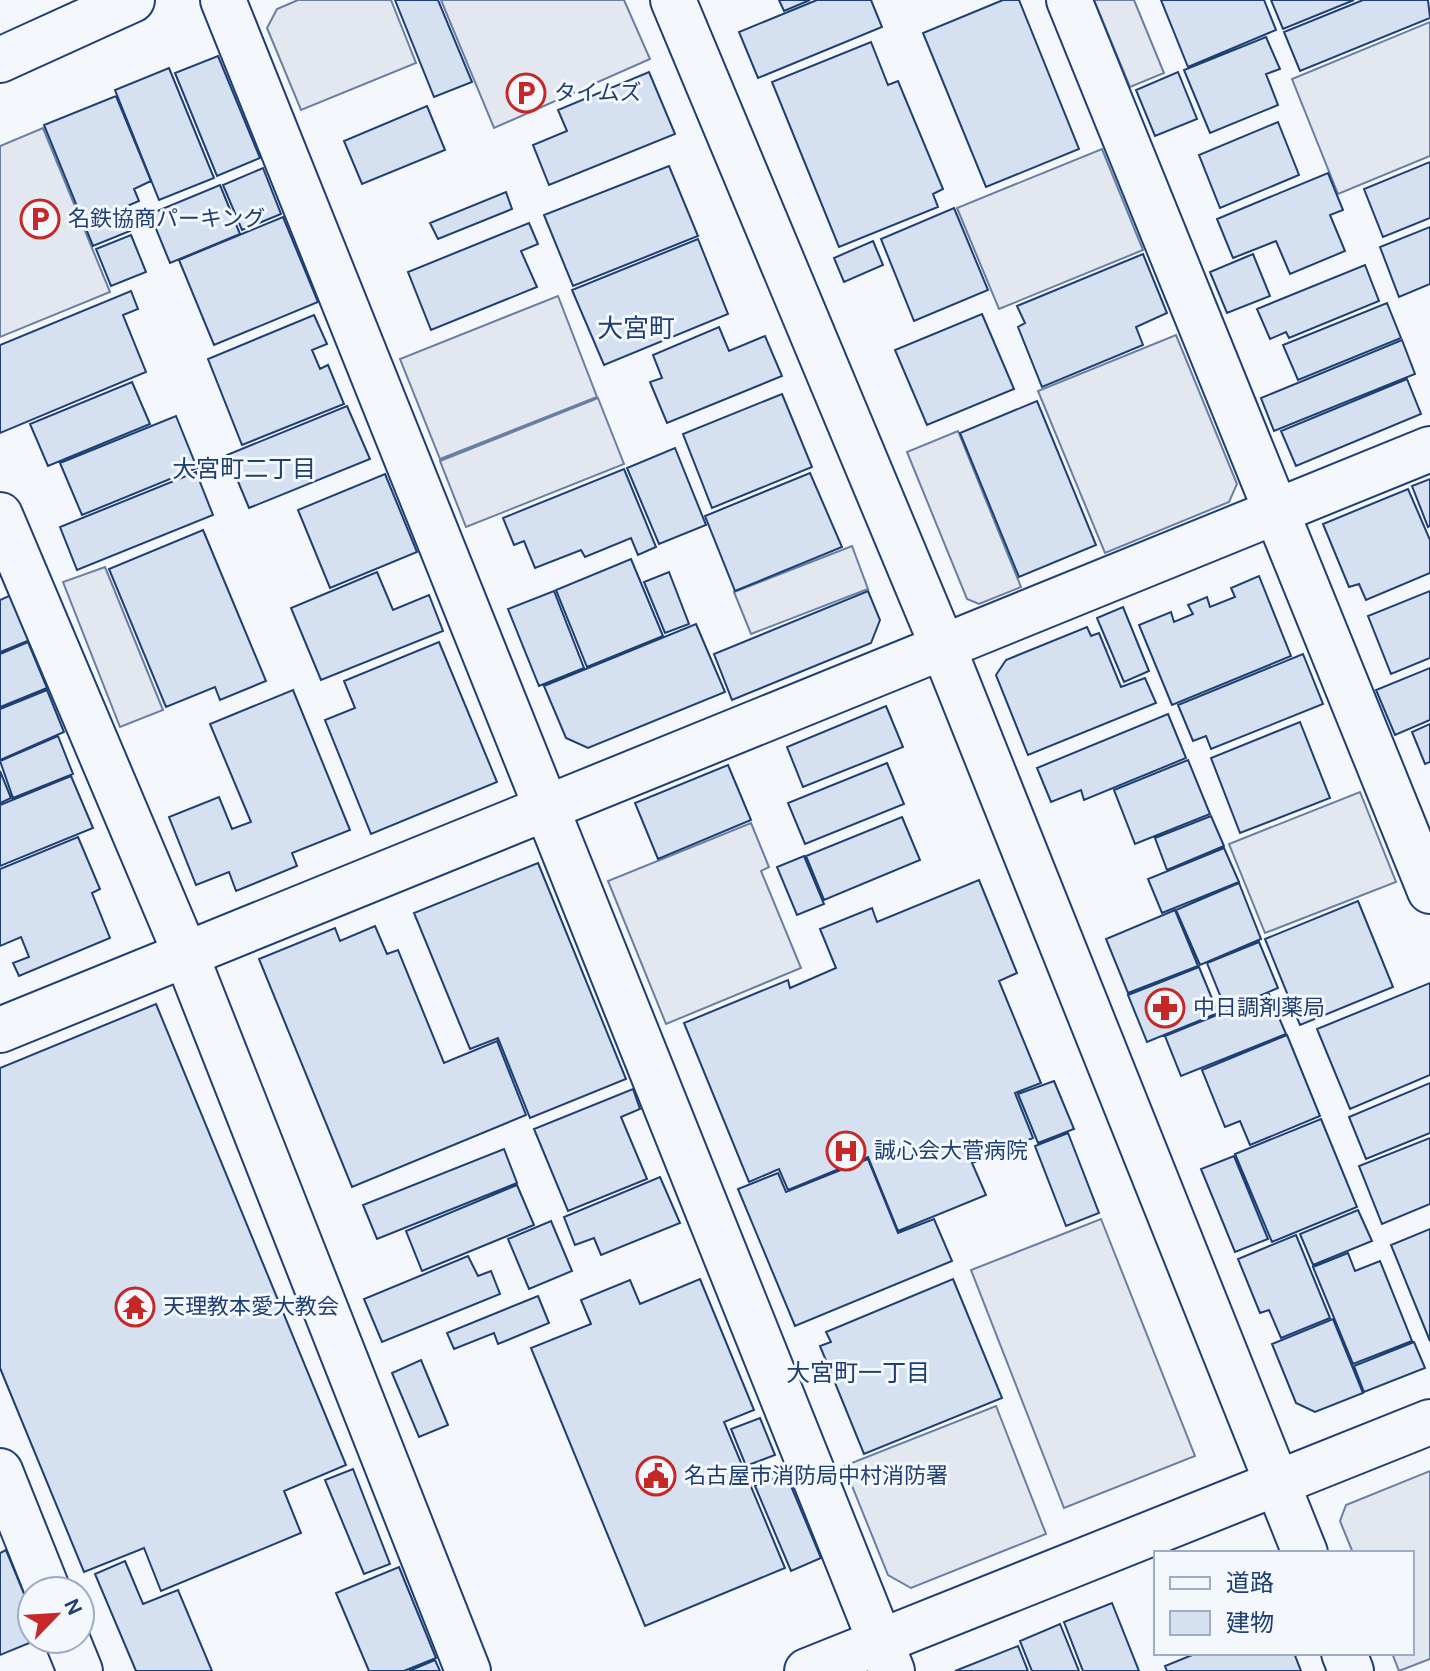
<svg xmlns="http://www.w3.org/2000/svg" width="1430" height="1671" font-family="Karla,'Noto Sans JP',sans-serif">
  <style>
    .parking { fill: #e3e8f0; stroke: #687fa3; stroke-width: 2 }
    .building { fill: #d5e0f0; stroke: #1d3f73; stroke-width: 2 }
    .lines { fill: none; stroke-linecap: round; stroke-linejoin: round }
    .minor-casing { stroke: #1d3f73; stroke-width: 48 }
    .major-casing { stroke: #1d3f73; stroke-width: 48 }
    .minor { stroke: #f4f7fb; stroke-width: 44 }
    .major { stroke: #f4f7fb; stroke-width: 44 }
    .labels { text-anchor: middle; dominant-baseline: central; stroke-width: 6; stroke-linejoin: round; paint-order: stroke }
    .poi-label { font-size: 22px; fill: #1d3f73; stroke: #f4f7fb; text-anchor: start }
    .neighbourhood-label { font-size: 24px; fill: #1d3f73; stroke: #f4f7fb }
    .quarter-label { font-size: 26px; fill: #1d3f73; stroke: #f4f7fb }
  </style>
  <rect width="100%" height="100%" fill="#f4f7fb"/>
  <path class="parking" d="M 298,0 L 391,0 L 416,63 L 301,110 L 267,28 L 277,9 Z
    M 441,0 L 624,0 L 650,59 L 494,128 Z
    M 1094,0 L 1134,0 L 1164,73 L 1130,87 Z
    M 1430,22 L 1430,156 L 1338,194 L 1292,79 Z
    M 43,128 L 110,292 L 0,337 L 0,146 Z
    M 1102,149 L 1143,250 L 999,309 L 957,208 Z
    M 558,296 L 597,397 L 440,459 L 400,359 Z
    M 1176,335 L 1237,484 L 1229,502 L 1105,553 L 1038,391 Z
    M 598,398 L 624,464 L 466,527 L 440,461 Z
    M 958,431 L 1021,587 L 979,604 L 967,599 L 907,452 Z
    M 852,546 L 868,589 L 751,634 L 734,592 Z
    M 105,567 L 163,710 L 120,727 L 63,582 Z
    M 1360,792 L 1396,882 L 1265,933 L 1229,844 Z
    M 751,823 L 769,867 L 761,871 L 801,968 L 666,1024 L 608,881 Z
    M 1101,1219 L 1195,1456 L 1064,1508 L 971,1270 Z
    M 996,1406 L 1046,1534 L 911,1588 L 888,1575 L 844,1466 Z
    M 1430,1471 L 1430,1659 L 1399,1671 L 1392,1653 L 1412,1653 L 1412,1553 L 1353,1553 L 1340,1521 L 1346,1505 Z"/>
  <path class="building" d="M 395,0 L 438,0 L 472,82 L 434,97 Z
    M 779,0 L 810,0 L 784,11 Z
    M 817,0 L 871,0 L 882,27 L 758,78 L 739,32 Z
    M 1003,0 L 1019,0 L 1079,149 L 986,187 L 923,33 Z
    M 1161,0 L 1264,0 L 1276,30 L 1188,67 Z
    M 1271,0 L 1354,0 L 1283,29 Z
    M 1363,0 L 1428,0 L 1430,18 L 1300,71 L 1284,32 Z
    M 1266,37 L 1280,69 L 1266,74 L 1278,105 L 1210,133 L 1184,70 Z
    M 871,42 L 888,85 L 898,81 L 943,189 L 933,194 L 938,207 L 839,247 L 772,82 Z
    M 218,56 L 260,158 L 217,176 L 175,73 Z
    M 169,68 L 214,178 L 159,200 L 115,90 Z
    M 649,72 L 675,134 L 549,185 L 533,145 L 567,131 L 558,110 Z
    M 1178,72 L 1197,119 L 1155,136 L 1136,90 Z
    M 116,96 L 151,181 L 134,189 L 139,201 L 120,209 L 130,231 L 93,246 L 44,125 Z
    M 427,106 L 445,150 L 362,184 L 344,141 Z
    M 1278,122 L 1299,175 L 1220,208 L 1199,155 Z
    M 1430,162 L 1430,218 L 1383,237 L 1364,189 Z
    M 669,166 L 698,236 L 573,286 L 544,215 Z
    M 263,168 L 281,214 L 242,230 L 223,185 Z
    M 1328,173 L 1343,210 L 1330,215 L 1345,251 L 1290,274 L 1276,241 L 1233,258 L 1217,219 Z
    M 220,185 L 240,234 L 170,263 L 150,214 Z
    M 506,192 L 512,209 L 438,239 L 430,223 Z
    M 954,208 L 988,290 L 914,321 L 881,239 Z
    M 283,217 L 318,302 L 214,345 L 179,260 Z
    M 529,223 L 538,244 L 521,251 L 537,287 L 431,330 L 408,272 Z
    M 1430,227 L 1430,284 L 1399,297 L 1380,247 Z
    M 131,235 L 146,272 L 111,286 L 96,249 Z
    M 698,239 L 728,314 L 604,365 L 572,290 Z
    M 873,241 L 883,265 L 844,282 L 834,258 Z
    M 1143,254 L 1167,313 L 1136,327 L 1143,345 L 1042,387 L 1018,327 L 1025,323 L 1017,306 Z
    M 1253,254 L 1270,296 L 1227,313 L 1210,272 Z
    M 1365,265 L 1379,301 L 1289,338 L 1286,332 L 1270,339 L 1257,309 Z
    M 131,291 L 138,309 L 123,315 L 146,372 L 0,433 L 0,345 Z
    M 1387,303 L 1401,338 L 1298,380 L 1283,345 Z
    M 982,314 L 1014,389 L 927,425 L 895,350 Z
    M 314,315 L 327,344 L 312,350 L 320,369 L 328,365 L 344,404 L 242,445 L 208,359 Z
    M 719,327 L 729,351 L 765,336 L 782,376 L 667,423 L 650,382 L 662,378 L 653,355 Z
    M 1402,340 L 1415,374 L 1274,431 L 1261,398 Z
    M 1407,379 L 1421,414 L 1296,466 L 1281,431 Z
    M 132,382 L 150,424 L 48,466 L 30,424 Z
    M 782,394 L 812,467 L 712,508 L 683,434 Z
    M 1037,401 L 1096,545 L 1019,577 L 960,433 Z
    M 347,406 L 370,459 L 249,508 L 227,455 Z
    M 176,416 L 197,468 L 82,515 L 60,463 Z
    M 675,448 L 706,525 L 659,544 L 627,468 Z
    M 624,469 L 656,547 L 638,555 L 631,538 L 585,557 L 581,550 L 535,568 L 524,541 L 514,545 L 503,518 Z
    M 196,472 L 213,515 L 77,570 L 60,527 Z
    M 810,473 L 842,547 L 735,591 L 705,516 Z
    M 385,474 L 417,552 L 330,588 L 298,510 Z
    M 1430,479 L 1430,526 L 1428,527 L 1412,486 Z
    M 1408,489 L 1430,540 L 1430,573 L 1366,600 L 1359,584 L 1349,587 L 1323,524 Z
    M 203,530 L 266,681 L 220,700 L 215,687 L 166,707 L 109,569 Z
    M 631,559 L 663,636 L 587,667 L 556,590 Z
    M 377,572 L 393,610 L 429,595 L 443,631 L 321,680 L 291,608 Z
    M 669,572 L 689,624 L 665,633 L 644,582 Z
    M 1259,576 L 1291,656 L 1172,705 L 1139,625 L 1171,612 L 1174,622 L 1193,614 L 1188,605 L 1207,597 L 1210,607 L 1235,597 L 1231,588 Z
    M 554,591 L 584,668 L 539,686 L 508,609 Z
    M 868,591 L 880,620 L 871,643 L 732,700 L 714,654 Z
    M 1430,591 L 1430,658 L 1391,674 L 1368,616 Z
    M 11,595 L 30,640 L 0,652 L 0,600 Z
    M 1123,607 L 1149,671 L 1124,682 L 1097,618 Z
    M 696,624 L 725,692 L 588,748 L 566,738 L 544,686 Z
    M 1087,627 L 1091,636 L 1099,633 L 1121,687 L 1145,678 L 1156,703 L 1028,755 L 996,675 L 1006,660 Z
    M 28,642 L 47,688 L 0,707 L 0,654 Z
    M 439,642 L 497,782 L 371,834 L 325,720 L 355,708 L 344,681 Z
    M 1303,654 L 1323,704 L 1211,749 L 1206,736 L 1193,741 L 1178,705 Z
    M 1430,668 L 1430,720 L 1395,735 L 1376,690 Z
    M 47,690 L 64,732 L 0,760 L 0,709 Z
    M 293,690 L 350,830 L 292,853 L 297,866 L 236,891 L 229,872 L 196,885 L 169,817 L 219,797 L 232,829 L 251,822 L 210,724 Z
    M 886,706 L 903,747 L 803,787 L 787,747 Z
    M 1168,714 L 1186,758 L 1084,800 L 1081,790 L 1051,802 L 1037,768 Z
    M 1300,722 L 1330,798 L 1240,833 L 1211,758 Z
    M 1430,724 L 1430,762 L 1425,764 L 1412,732 Z
    M 58,736 L 73,774 L 13,798 L 0,761 Z
    M 1188,760 L 1210,814 L 1135,844 L 1114,790 Z
    M 887,763 L 904,804 L 805,844 L 788,803 Z
    M 728,765 L 751,820 L 658,859 L 635,803 Z
    M 0,771 L 11,798 L 0,803 Z
    M 71,776 L 93,828 L 0,866 L 0,805 Z
    M 1211,816 L 1224,846 L 1167,870 L 1155,838 Z
    M 902,817 L 920,860 L 824,900 L 806,856 Z
    M 78,837 L 100,889 L 92,893 L 110,938 L 19,976 L 13,963 L 29,957 L 21,937 L 0,946 L 0,869 Z
    M 1224,848 L 1239,882 L 1162,913 L 1148,879 Z
    M 804,856 L 824,904 L 797,915 L 777,867 Z
    M 538,863 L 626,1079 L 530,1118 L 498,1038 L 470,1049 L 414,913 Z
    M 979,880 L 1017,973 L 999,981 L 1041,1083 L 1015,1093 L 1033,1138 L 972,1163 L 986,1195 L 898,1231 L 868,1157 L 788,1190 L 779,1169 L 749,1182 L 684,1023 L 788,980 L 790,988 L 836,968 L 820,929 L 872,908 L 877,922 Z
    M 1239,883 L 1261,939 L 1200,965 L 1176,910 Z
    M 1358,901 L 1393,987 L 1300,1025 L 1265,939 Z
    M 1175,910 L 1198,966 L 1128,993 L 1106,939 Z
    M 375,926 L 387,954 L 398,950 L 444,1063 L 497,1041 L 526,1115 L 352,1187 L 259,959 L 335,928 L 340,941 Z
    M 1259,942 L 1278,988 L 1226,1010 L 1207,963 Z
    M 1199,967 L 1218,1013 L 1147,1042 L 1128,995 Z
    M 1430,983 L 1430,1075 L 1350,1109 L 1317,1029 Z
    M 1269,994 L 1286,1034 L 1181,1076 L 1165,1036 Z
    M 156,1004 L 346,1465 L 284,1491 L 301,1533 L 161,1591 L 144,1548 L 84,1572 L 0,1368 L 0,1068 Z
    M 1287,1035 L 1320,1116 L 1250,1145 L 1240,1121 L 1225,1127 L 1202,1070 Z
    M 1054,1081 L 1074,1129 L 1038,1143 L 1018,1094 Z
    M 1430,1083 L 1430,1133 L 1366,1159 L 1349,1117 Z
    M 633,1089 L 640,1109 L 621,1117 L 647,1179 L 568,1211 L 534,1129 Z
    M 1321,1119 L 1357,1207 L 1272,1242 L 1235,1154 Z
    M 1068,1133 L 1099,1213 L 1066,1226 L 1035,1146 Z
    M 1430,1138 L 1430,1204 L 1382,1224 L 1359,1166 Z
    M 504,1149 L 517,1183 L 377,1239 L 363,1205 Z
    M 1234,1156 L 1268,1239 L 1235,1252 L 1201,1169 Z
    M 868,1159 L 898,1233 L 934,1219 L 952,1261 L 795,1326 L 738,1189 L 778,1173 L 786,1192 Z
    M 660,1177 L 680,1223 L 601,1255 L 594,1238 L 575,1245 L 564,1217 Z
    M 517,1185 L 534,1225 L 422,1271 L 406,1231 Z
    M 1358,1210 L 1372,1241 L 1313,1265 L 1300,1234 Z
    M 551,1221 L 572,1271 L 529,1289 L 508,1239 Z
    M 1430,1229 L 1430,1341 L 1391,1245 Z
    M 1296,1235 L 1330,1318 L 1281,1338 L 1269,1310 L 1260,1313 L 1238,1259 Z
    M 1348,1253 L 1355,1271 L 1380,1261 L 1412,1341 L 1353,1364 L 1313,1267 Z
    M 468,1256 L 478,1276 L 491,1271 L 500,1294 L 382,1342 L 364,1299 Z
    M 700,1279 L 754,1410 L 724,1422 L 785,1568 L 645,1626 L 531,1348 L 591,1324 L 581,1300 L 630,1280 L 640,1304 Z
    M 953,1279 L 1002,1398 L 864,1454 L 820,1346 L 831,1342 L 826,1332 Z
    M 538,1296 L 549,1323 L 498,1344 L 494,1333 L 454,1349 L 447,1333 Z
    M 1333,1319 L 1363,1393 L 1315,1412 L 1296,1403 L 1272,1344 Z
    M 1414,1342 L 1425,1368 L 1364,1392 L 1354,1366 Z
    M 421,1360 L 448,1425 L 419,1437 L 392,1373 Z
    M 760,1418 L 775,1455 L 746,1466 L 731,1429 Z
    M 353,1469 L 390,1564 L 364,1574 L 325,1480 Z
    M 786,1474 L 821,1558 L 791,1571 L 755,1486 Z
    M 6,1550 L 32,1613 L 32,1639 L 39,1639 L 0,1655 L 0,1553 Z
    M 125,1561 L 143,1604 L 178,1590 L 212,1671 L 136,1671 L 95,1574 Z
    M 399,1567 L 436,1658 L 404,1671 L 369,1671 L 336,1593 Z
    M 1112,1603 L 1139,1671 L 1083,1671 L 1064,1622 Z
    M 1060,1624 L 1079,1671 L 1032,1671 L 1020,1641 Z
    M 1018,1646 L 1028,1671 L 955,1671 Z
    M 1197,1653 L 1294,1653 L 1301,1671 L 1167,1671 L 1165,1666 Z
    M 435,1660 L 440,1671 L 409,1671 Z"/>
  <g class="lines">
    <g class="minor-casing">
      <path id="minor" d="M 223,0 L 892,1671
        M 673,0 L 943,647 L 1305,1553
        M 1069,0 L 1430,891
        M 0,515 L 186,955 L 468,1671
        M 0,1030 L 1430,449
        M 0,1471 L 48,1591
        M 67,1639 L 80,1671
        M 1344,1653 L 1351,1671
        M 807,1671 L 1430,1422"/>
    </g>
    <g class="major-casing">
      <path id="major" d="M 0,60 L 132,0"/>
    </g>
    <use href="#minor" class="minor"/>
    <use href="#major" class="major"/>
  </g>
  <defs>
    <g id="parking-ring" transform="scale(2)"><circle r="9.5" fill="#f4f7fb" stroke="#c62828" stroke-width="1.5"/><path d="M-3.5-5.5H1a3.5 3.5 0 0 1 0 7H-1V5.5H-3.5ZM-1-3.4V-.6H.8a1.4 1.4 0 0 0 0-2.8Z" fill="#c62828"/></g>
    <g id="pharmacy-ring" transform="scale(2)"><circle r="9.5" fill="#f4f7fb" stroke="#c62828" stroke-width="1.5"/><path d="M-2-6h4v4h4v4h-4v4h-4v-4h-4v-4h4Z" fill="#c62828"/></g>
    <g id="hospital-ring" transform="scale(2)"><circle r="9.5" fill="#f4f7fb" stroke="#c62828" stroke-width="1.5"/><path d="M-5-5h3v3.5h4V-5h3V5h-3V1.5h-4V5h-3Z" fill="#c62828"/></g>
    <g id="temple-ring" transform="scale(2)"><circle r="9.5" fill="#f4f7fb" stroke="#c62828" stroke-width="1.5"/><path d="M0-6L5-2H3V0L6.5 2.5H4V6H1.5V3h-3V6H-4V2.5H-6.5L-3 0V-2H-5Z" fill="#c62828"/></g>
    <g id="civic-ring" transform="scale(2)"><circle r="9.5" fill="#f4f7fb" stroke="#c62828" stroke-width="1.5"/><path d="M-.6-6.5H3V-4.5H.6V-3L4-1V1h2V6H-6V1h2V-1L-.6-3ZM-1.2 2.5V6h2.4V2.5Z" fill="#c62828"/></g>
  </defs>
  <g fill-rule="evenodd">
    <use href="#parking-ring" x="526" y="93"/>
    <use href="#parking-ring" x="40" y="219"/>
    <use href="#pharmacy-ring" x="1165" y="1008"/>
    <use href="#hospital-ring" x="846" y="1151"/>
    <use href="#temple-ring" x="135" y="1307"/>
    <use href="#civic-ring" x="656" y="1476"/>
  </g>
  <g class="labels">
    <g class="poi-label">
      <text x="554" y="93">タイムズ</text>
      <text x="68" y="219">名鉄協商パーキング</text>
      <text x="1193" y="1008">中日調剤薬局</text>
      <text x="874" y="1151">誠心会大菅病院</text>
      <text x="163" y="1307">天理教本愛大教会</text>
      <text x="684" y="1476">名古屋市消防局中村消防署</text>
    </g>
    <g class="neighbourhood-label">
      <text x="244" y="469">大宮町二丁目</text>
      <text x="858" y="1373">大宮町一丁目</text>
    </g>
    <g class="quarter-label">
      <text x="636" y="328">大宮町</text>
    </g>
  </g>
  <rect x="1154" y="1551" width="260" height="104" fill="#f4f7fb" stroke="#9eadc5" stroke-width="2"/>
  <rect x="1170" y="1577" width="40" height="12" fill="#f4f7fb" stroke="#9eadc5" stroke-width="2"/>
  <text x="1226" y="1591" font-size="24" fill="#1d3f73">道路</text>
  <rect x="1170" y="1611" width="40" height="24" fill="#d5e0f0" stroke="#9eadc5" stroke-width="2"/>
  <text x="1226" y="1631" font-size="24" fill="#1d3f73">建物</text>
  <g transform="translate(56 1615) rotate(65)"><circle r="38" fill="#f4f7fb" stroke="#9eadc5" stroke-width="2"/>
  <path d="M0-6L14 30L0 20L-14 30Z" fill="#c62828"/>
  <text y="-12" font-size="22" font-weight="bold" text-anchor="middle" fill="#1d3f73">N</text>
  </g>
</svg>
